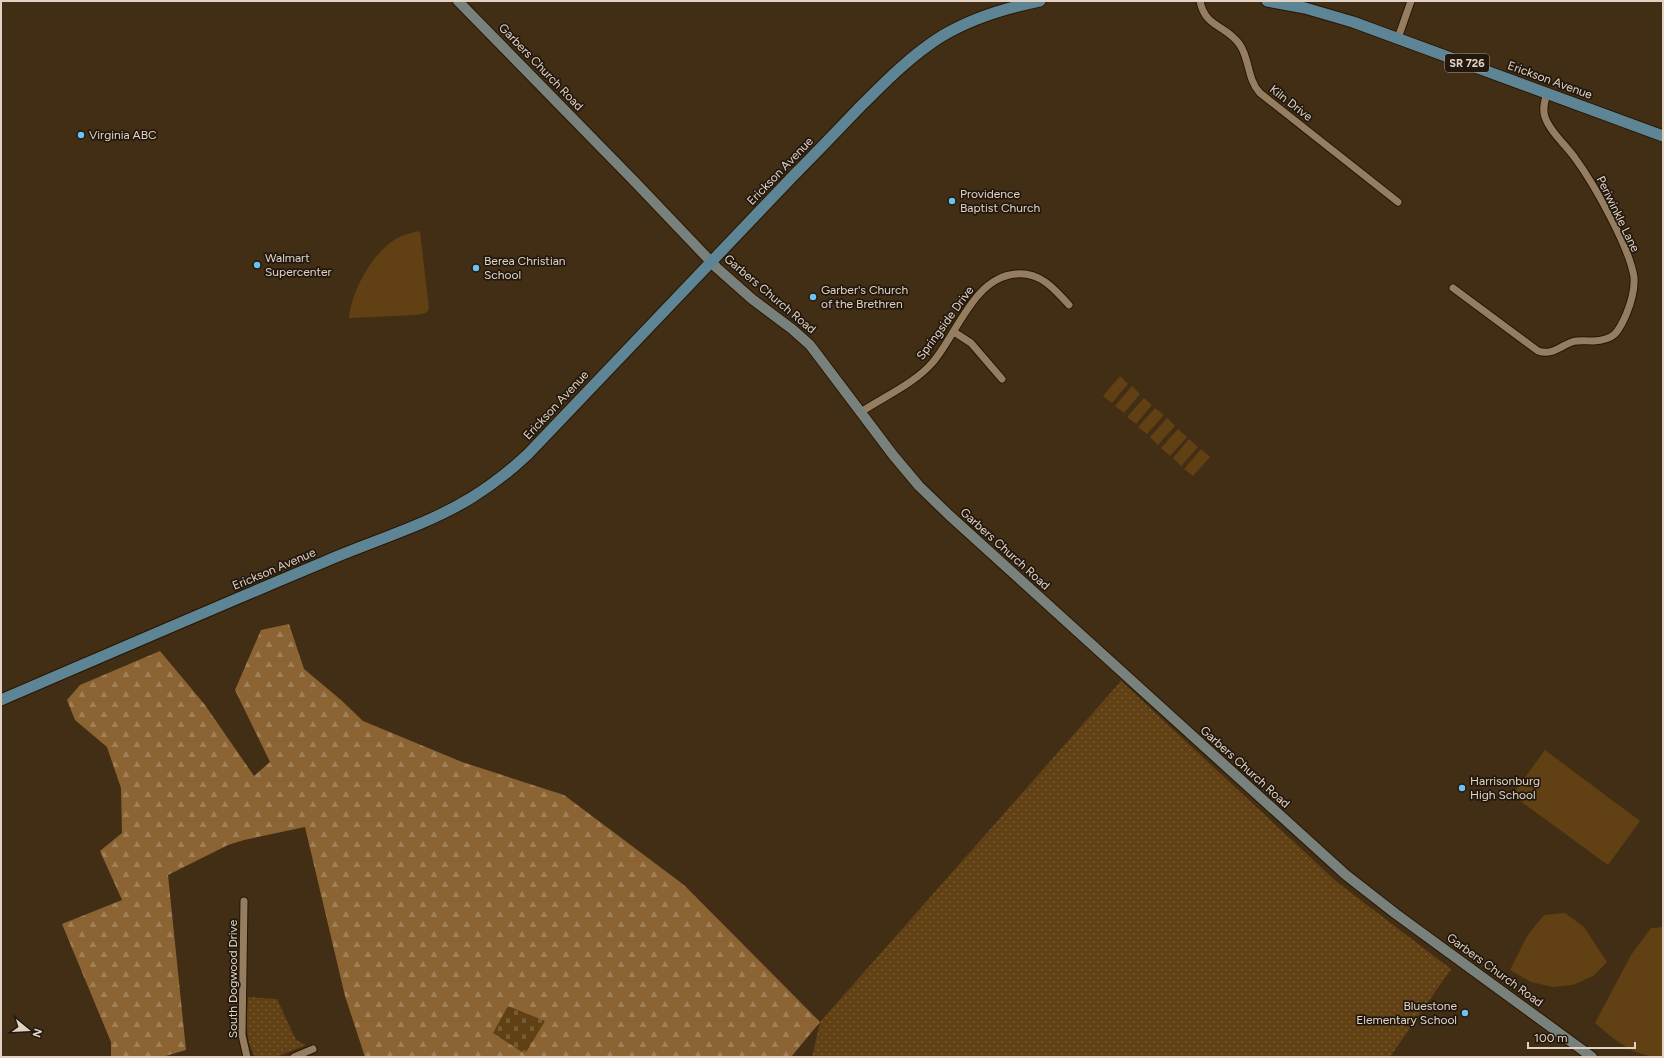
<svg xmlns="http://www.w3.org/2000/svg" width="1664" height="1058" font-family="Figtree,sans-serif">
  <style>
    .grass { fill: url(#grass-dots) }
    .forest { fill: url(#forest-firs) }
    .cemetery { fill: url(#cemetery-stones) }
    .garden { fill: #614013 }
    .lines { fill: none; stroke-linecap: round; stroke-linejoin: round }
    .street-casing { stroke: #281600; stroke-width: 9 }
    .secondary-casing { stroke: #281600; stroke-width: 12 }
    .primary-casing { stroke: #281600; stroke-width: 13 }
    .street { stroke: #957d62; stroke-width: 7 }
    .secondary { stroke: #79817c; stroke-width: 10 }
    .primary { stroke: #5d8595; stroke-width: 11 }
    .poi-dot { fill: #6cc3f2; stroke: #22180e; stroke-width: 1.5 }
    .labels { text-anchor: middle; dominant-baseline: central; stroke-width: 3.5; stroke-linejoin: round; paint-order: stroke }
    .shield { fill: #22180e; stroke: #a79b8d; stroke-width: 1 }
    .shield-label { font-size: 11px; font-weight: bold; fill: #e0d3c4 }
    .street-label { font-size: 12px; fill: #e0d3c4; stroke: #22180e }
    .poi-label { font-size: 12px; fill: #e0d3c4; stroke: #22180e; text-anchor: start }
  </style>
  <defs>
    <pattern id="grass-dots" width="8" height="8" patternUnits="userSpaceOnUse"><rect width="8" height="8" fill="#614013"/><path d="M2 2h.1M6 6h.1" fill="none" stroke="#775b34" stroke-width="1.8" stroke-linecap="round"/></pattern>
    <pattern id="forest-firs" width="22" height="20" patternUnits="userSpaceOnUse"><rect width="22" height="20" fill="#8c6433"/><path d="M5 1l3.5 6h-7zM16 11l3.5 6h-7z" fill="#a18058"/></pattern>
    <pattern id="cemetery-stones" width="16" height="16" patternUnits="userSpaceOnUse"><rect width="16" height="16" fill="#614013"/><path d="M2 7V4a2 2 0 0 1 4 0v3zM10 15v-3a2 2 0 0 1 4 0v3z" fill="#775b34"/></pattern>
  </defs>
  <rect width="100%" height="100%" fill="#422e15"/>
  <path class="grass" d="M 1121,681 L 1337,882 L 1451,969 L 1390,1057 L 812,1057 L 820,1022 Z
    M 248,997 L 277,999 L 296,1040 L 306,1045 L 276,1057 L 256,1057 C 244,1042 247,1016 248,997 Z"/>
  <path class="forest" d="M 289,624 L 304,669 L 341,700 L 363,721 L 462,762 L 564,795 L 684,885 L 820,1022 L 791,1057 L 365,1057 L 345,996 L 305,827 L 244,840 L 228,845 L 168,875 L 186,1050 L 162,1057 L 111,1057 L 111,1042 L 62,924 L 122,900 L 100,851 L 122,833 L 121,788 L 107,747 L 75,720 L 67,700 L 80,685 L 160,651 L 205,705 L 254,776 L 270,762 L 235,690 L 261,630 Z"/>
  <path class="cemetery" d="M 508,1006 L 545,1021 L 525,1054 L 493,1033 Z"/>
  <path class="garden" d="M 420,231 L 429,309 L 426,313 L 416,315 L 349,318 C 351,292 372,254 394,240 C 402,235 411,233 420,231 Z
    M 1120,376 L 1128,384 L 1112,403 L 1103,396 Z
    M 1132,386 L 1140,394 L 1124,413 L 1115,406 Z
    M 1144,398 L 1152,405 L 1136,424 L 1127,417 Z
    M 1155,408 L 1164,415 L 1147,434 L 1138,427 Z
    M 1167,418 L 1175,426 L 1158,445 L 1150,437 Z
    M 1178,429 L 1187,437 L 1170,456 L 1161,448 Z
    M 1189,439 L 1198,447 L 1181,466 L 1173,458 Z
    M 1201,449 L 1210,457 L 1193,476 L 1184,469 Z
    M 1545,750 L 1640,821 L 1608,865 L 1512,795 Z
    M 1565,913 L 1584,927 L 1607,962 L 1593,976 L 1573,985 L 1553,987 L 1531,982 L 1510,970 L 1527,936 L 1544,915 Z
    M 1663,927 L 1663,1057 C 1635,1058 1615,1040 1595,1023 L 1631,955 L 1651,928 Z"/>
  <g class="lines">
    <g class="street-casing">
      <path id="street" d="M 1200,1 C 1205,28 1227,25 1240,45 C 1250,60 1247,79 1260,93 L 1398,202
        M 1398,38 L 1411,1
        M 1453,288 L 1538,351 C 1552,356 1560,346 1572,342 C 1578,340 1586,341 1593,341 C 1614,340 1618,333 1626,315 C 1631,303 1635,290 1634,277 C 1629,246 1594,184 1575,158 C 1566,145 1550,132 1545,117 C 1542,109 1545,100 1547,93
        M 954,332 L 971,343 L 1002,379
        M 861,412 C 885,396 914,384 933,362 C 957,334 974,277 1016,274 C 1040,272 1054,288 1069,305
        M 244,901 L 242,1035 L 247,1057
        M 294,1057 L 313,1049"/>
    </g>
    <g class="secondary-casing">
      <path id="secondary" d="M 458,1 L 636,183 L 717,268 L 752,299 L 792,329 L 810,345 L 893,455 L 919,486 L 949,515 L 1346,875 L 1396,914 L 1592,1057"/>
    </g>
    <g class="primary-casing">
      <path id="primary" d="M 1267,1 L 1305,8 L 1353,22 L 1663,136
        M 1,700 C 108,654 216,607 324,562 C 372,541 425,526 471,498 C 492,485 510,471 528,454 C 617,361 706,267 795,174 C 816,153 837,131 858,109 C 884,83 910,56 942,36 C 972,18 1005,8 1040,1"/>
    </g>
    <use href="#street" class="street"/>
    <use href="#secondary" class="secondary"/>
    <use href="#primary" class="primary"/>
  </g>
  <g class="poi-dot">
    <circle cx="81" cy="135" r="4"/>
    <circle cx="952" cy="201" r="4"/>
    <circle cx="257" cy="265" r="4"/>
    <circle cx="476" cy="268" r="4"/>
    <circle cx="813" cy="297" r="4"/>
    <circle cx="1462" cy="788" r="4"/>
    <circle cx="1465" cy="1013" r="4"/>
  </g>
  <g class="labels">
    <rect class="shield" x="1445" y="54" width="44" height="18" rx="3"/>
    <g class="shield-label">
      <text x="1467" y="63">SR 726</text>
    </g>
    <g class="street-label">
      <text transform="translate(541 67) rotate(46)">Garbers Church Road</text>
      <text transform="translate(1550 80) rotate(20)">Erickson Avenue</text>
      <text transform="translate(1291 103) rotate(38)">Kiln Drive</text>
      <text transform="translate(780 171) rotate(-46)">Erickson Avenue</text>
      <text transform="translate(1618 214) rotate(64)">Periwinkle Lane</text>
      <text transform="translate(770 294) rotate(40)">Garbers Church Road</text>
      <text transform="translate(945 323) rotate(-54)">Springside Drive</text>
      <text transform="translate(556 405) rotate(-47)">Erickson Avenue</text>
      <text transform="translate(1005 549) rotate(42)">Garbers Church Road</text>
      <text transform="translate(274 569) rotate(-23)">Erickson Avenue</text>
      <text transform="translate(1245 767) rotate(42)">Garbers Church Road</text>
      <text transform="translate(1495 970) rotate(36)">Garbers Church Road</text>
      <text transform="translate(233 979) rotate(-90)">South Dogwood Drive</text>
    </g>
    <g class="poi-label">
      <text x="89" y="135">Virginia ABC</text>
      <text x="960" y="194">Providence<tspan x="960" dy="14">Baptist Church</tspan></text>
      <text x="265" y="258">Walmart<tspan x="265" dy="14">Supercenter</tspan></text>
      <text x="484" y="261">Berea Christian<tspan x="484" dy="14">School</tspan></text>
      <text x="821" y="290">Garber's Church<tspan x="821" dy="14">of the Brethren</tspan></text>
      <text x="1470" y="781">Harrisonburg<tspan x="1470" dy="14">High School</tspan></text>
      <text x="1457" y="1006" text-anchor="end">Bluestone<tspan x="1457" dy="14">Elementary School</tspan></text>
    </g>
  </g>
  <rect width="1664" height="1058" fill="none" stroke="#e0d3c4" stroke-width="4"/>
  <g transform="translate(28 1030) rotate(108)" stroke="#22180e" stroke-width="3" paint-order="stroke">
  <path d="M0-3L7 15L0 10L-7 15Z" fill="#e0d3c4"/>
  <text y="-6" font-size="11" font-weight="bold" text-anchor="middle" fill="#e0d3c4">N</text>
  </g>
  <path d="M1528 1042v6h107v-6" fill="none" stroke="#e0d3c4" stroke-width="2"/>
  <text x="1534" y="1042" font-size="12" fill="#e0d3c4" stroke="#22180e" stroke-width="3" paint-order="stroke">100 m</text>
</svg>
